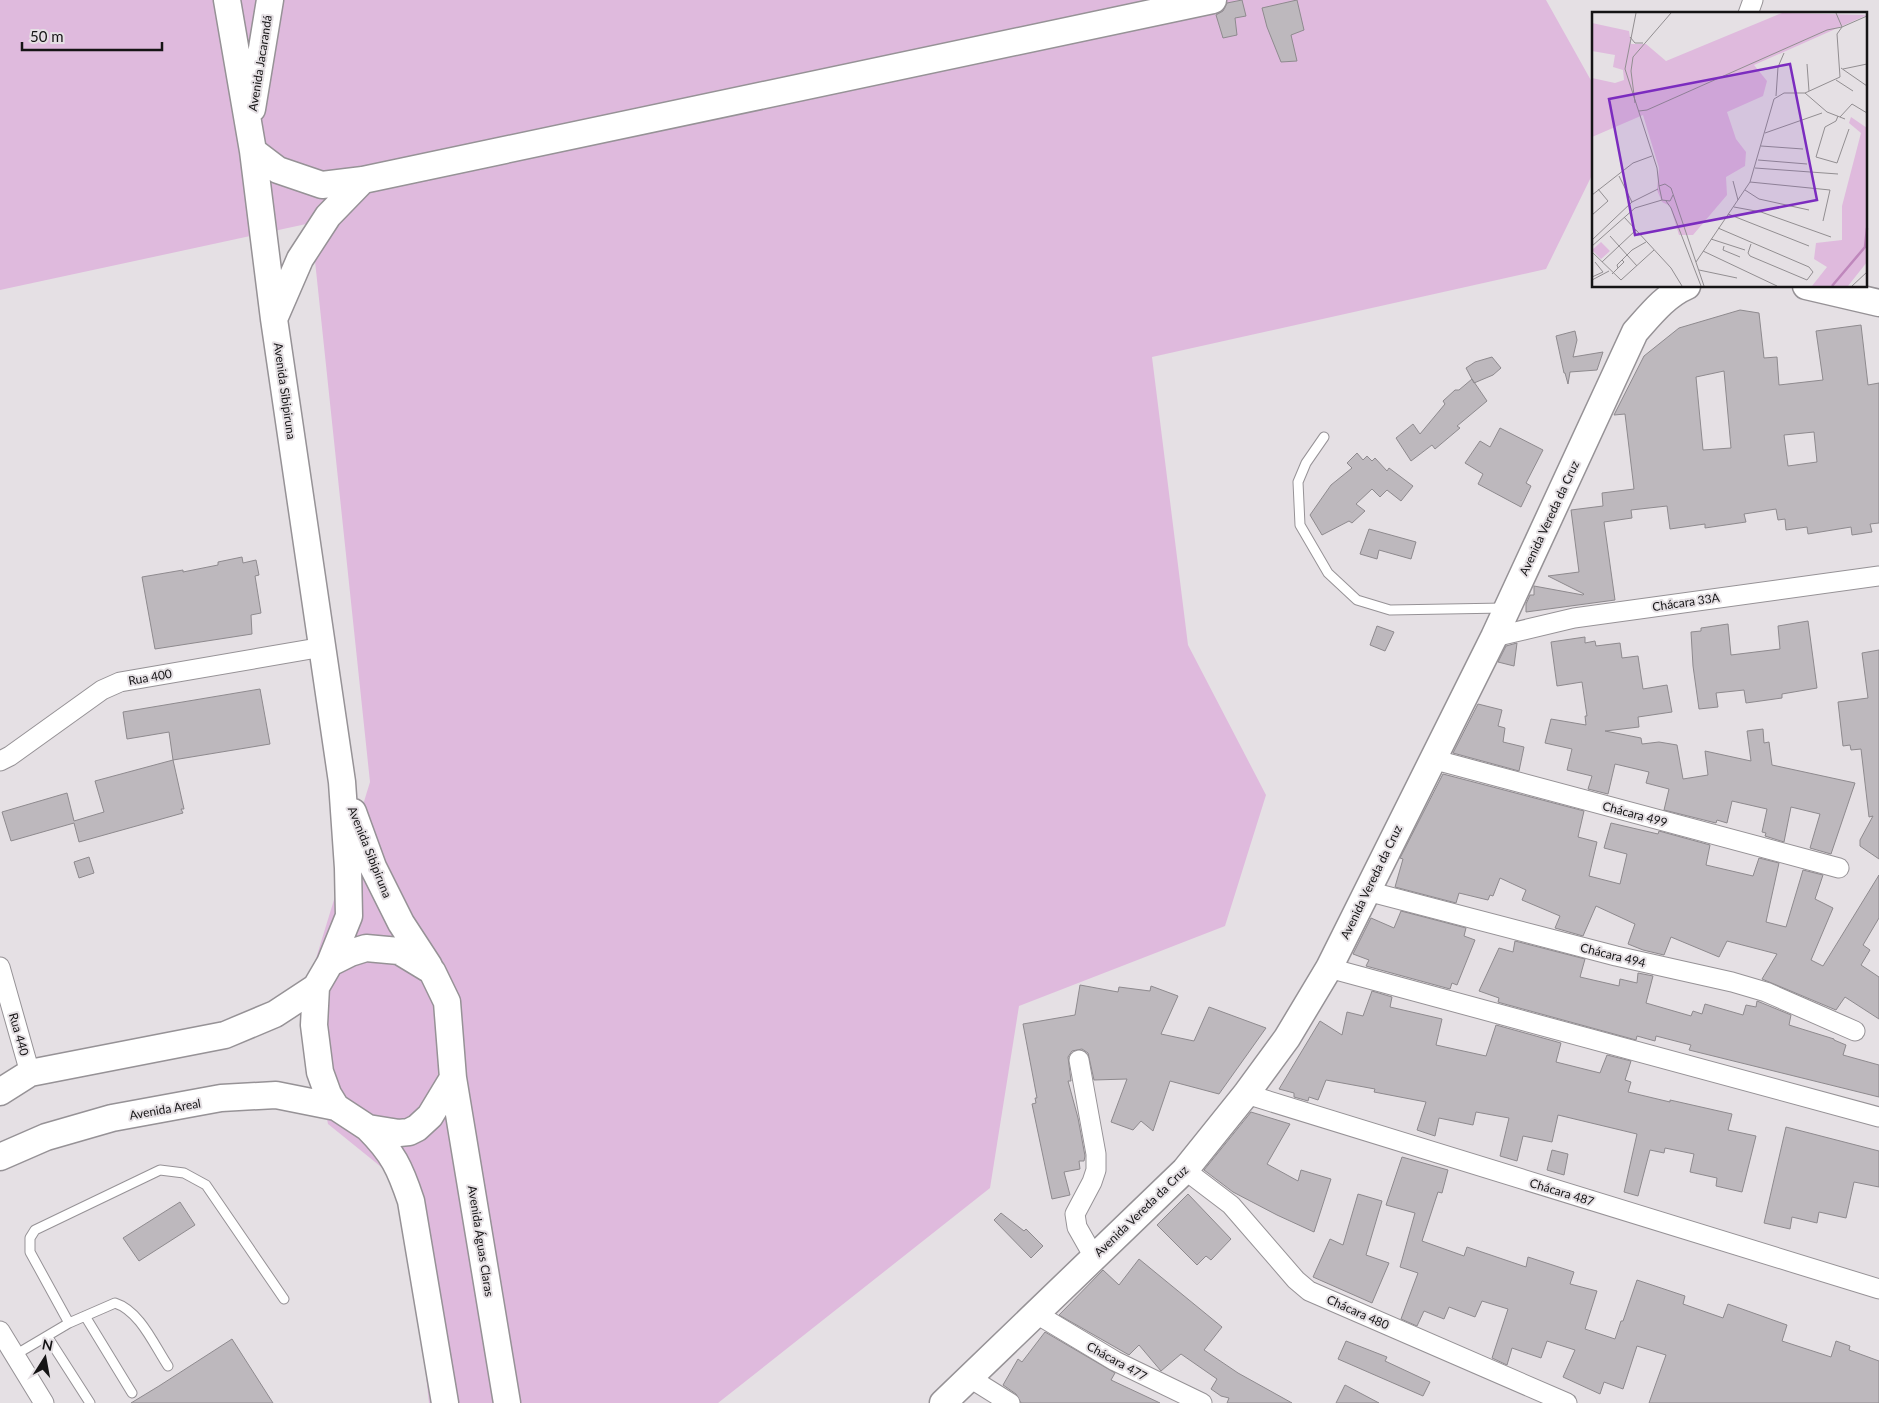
<svg xmlns="http://www.w3.org/2000/svg" width="1879" height="1403" font-family="Lato,sans-serif">
  <style>
    .green { fill: #dfbadd }
    .building { fill: #bdb8bd; stroke: #8e8a8e; fill-rule: evenodd }
    .lines { fill: none; stroke-linecap: round; stroke-linejoin: round }
    .lane-casing { stroke: #969296; stroke-width: 11 }
    .street-casing { stroke: #969296; stroke-width: 21 }
    .secondary-casing { stroke: #969296; stroke-width: 29 }
    .lane { stroke: #fff; stroke-width: 9 }
    .street { stroke: #fff; stroke-width: 19 }
    .secondary { stroke: #fff; stroke-width: 26 }
    .labels { text-anchor: middle; dominant-baseline: central; stroke-width: 4; stroke-linejoin: round; paint-order: stroke }
    .street-label { font-size: 12px; fill: #151415; stroke: #e5e0e4 }
    .inset-river { fill: none; stroke: #bf87bc; stroke-width: 2.5 }
    .inset-road { fill: none; stroke: #928e91; stroke-width: 1 }
    .view { fill: #7b2cbf; fill-opacity: 0.15; stroke: #7b2cbf; stroke-width: 2.5 }
    .inset-edge { fill: none; stroke: #151415; stroke-width: 2.5 }
  </style>
  <rect width="100%" height="100%" fill="#e5e0e4"/>
  <path class="green" d="M 0,0 L 1546,0 L 1593,84 L 1593,173 L 1546,269 L 1152,357 L 1188,645 L 1266,795 L 1225,926 L 1019,1006 L 990,1188 L 718,1403 L 429,1403 L 406,1187 L 328,1124 L 303,1001 L 370,782 L 311,223 L 0,290 Z"/>
  <path class="building" d="M 1242,0 L 1246,16 L 1235,18 L 1237,35 L 1223,38 L 1216,15 L 1223,11 L 1227,3 Z
    M 1297,0 L 1304,30 L 1291,35 L 1297,61 L 1281,62 L 1267,27 L 1262,8 Z
    M 1740,310 L 1759,313 L 1764,358 L 1777,357 L 1779,385 L 1823,380 L 1816,331 L 1861,325 L 1868,385 L 1879,383 L 1879,523 L 1870,524 L 1872,532 L 1852,535 L 1851,527 L 1808,534 L 1807,527 L 1786,530 L 1785,519 L 1778,520 L 1776,509 L 1744,514 L 1746,522 L 1705,528 L 1705,524 L 1670,529 L 1667,506 L 1631,510 L 1632,518 L 1604,522 L 1615,600 L 1526,612 L 1526,604 L 1530,595 L 1534,595 L 1534,586 L 1583,595 L 1584,594 L 1548,576 L 1579,572 L 1571,510 L 1603,506 L 1602,493 L 1634,489 L 1625,414 L 1614,415 L 1644,356 L 1679,328 ZM 1724,371 L 1731,448 L 1703,450 L 1696,377 ZM 1814,432 L 1817,462 L 1788,466 L 1784,435 Z
    M 1575,331 L 1577,340 L 1573,357 L 1603,352 L 1597,370 L 1570,372 L 1568,384 L 1565,373 L 1564,373 L 1556,336 Z
    M 1492,357 L 1501,368 L 1493,375 L 1474,383 L 1466,368 L 1475,362 Z
    M 1472,379 L 1487,401 L 1457,426 L 1460,428 L 1435,449 L 1432,445 L 1411,461 L 1396,438 L 1413,424 L 1420,434 L 1445,404 L 1443,401 L 1455,390 L 1459,390 Z
    M 1500,428 L 1543,450 L 1526,483 L 1531,486 L 1521,507 L 1478,484 L 1483,474 L 1465,463 L 1480,441 L 1490,447 Z
    M 1357,453 L 1363,460 L 1367,456 L 1372,461 L 1375,458 L 1387,471 L 1389,468 L 1413,486 L 1401,501 L 1387,490 L 1380,497 L 1372,489 L 1356,504 L 1365,511 L 1352,523 L 1349,521 L 1322,535 L 1310,515 L 1331,485 L 1352,468 L 1347,463 Z
    M 1369,529 L 1416,542 L 1411,559 L 1379,550 L 1377,559 L 1360,554 Z
    M 242,557 L 243,563 L 256,560 L 259,575 L 255,576 L 261,613 L 251,615 L 252,634 L 155,649 L 142,577 L 183,570 L 183,572 L 218,565 L 218,562 Z
    M 1808,621 L 1817,688 L 1782,694 L 1782,698 L 1746,703 L 1744,690 L 1716,693 L 1718,707 L 1699,709 L 1693,666 L 1691,632 L 1701,631 L 1701,628 L 1728,624 L 1731,655 L 1780,649 L 1778,626 Z
    M 1377,626 L 1394,632 L 1385,651 L 1370,645 Z
    M 1585,637 L 1585,643 L 1595,641 L 1596,646 L 1620,643 L 1622,658 L 1638,656 L 1643,689 L 1667,685 L 1672,712 L 1638,717 L 1639,727 L 1605,731 L 1641,738 L 1642,744 L 1659,742 L 1677,745 L 1683,779 L 1708,775 L 1705,751 L 1751,761 L 1747,731 L 1763,729 L 1764,743 L 1769,742 L 1772,765 L 1855,783 L 1831,854 L 1810,848 L 1820,814 L 1791,807 L 1784,842 L 1765,836 L 1766,833 L 1762,832 L 1767,809 L 1732,801 L 1727,823 L 1717,820 L 1716,823 L 1664,810 L 1669,789 L 1646,783 L 1649,772 L 1615,764 L 1608,794 L 1588,789 L 1592,776 L 1567,770 L 1572,749 L 1545,743 L 1551,719 L 1586,725 L 1585,716 L 1587,716 L 1582,682 L 1557,686 L 1551,642 Z
    M 1517,643 L 1514,666 L 1498,662 L 1506,646 Z
    M 1879,650 L 1879,859 L 1860,846 L 1860,840 L 1873,816 L 1869,817 L 1861,749 L 1851,750 L 1850,745 L 1843,746 L 1838,702 L 1868,698 L 1862,653 Z
    M 260,689 L 270,744 L 173,760 L 169,732 L 127,739 L 123,712 Z
    M 1478,704 L 1502,710 L 1498,726 L 1505,728 L 1503,742 L 1524,747 L 1519,771 L 1453,753 Z
    M 173,760 L 184,809 L 181,809 L 183,813 L 79,842 L 74,823 L 11,841 L 2,812 L 67,793 L 74,821 L 104,812 L 95,781 Z
    M 1443,774 L 1584,811 L 1578,837 L 1597,842 L 1589,876 L 1620,884 L 1627,854 L 1604,848 L 1611,823 L 1658,834 L 1659,831 L 1710,845 L 1706,865 L 1753,876 L 1759,858 L 1779,863 L 1766,922 L 1786,927 L 1803,870 L 1823,875 L 1815,899 L 1833,908 L 1811,960 L 1823,966 L 1879,875 L 1879,918 L 1863,945 L 1870,950 L 1861,965 L 1879,977 L 1879,1019 L 1845,997 L 1836,1010 L 1762,979 L 1777,954 L 1727,941 L 1719,957 L 1671,937 L 1664,955 L 1643,950 L 1628,944 L 1635,924 L 1596,906 L 1583,936 L 1555,928 L 1560,916 L 1522,900 L 1526,890 L 1500,878 L 1493,896 L 1490,895 L 1488,900 L 1459,893 L 1456,903 L 1395,887 L 1403,859 L 1400,858 Z
    M 89,857 L 94,873 L 79,878 L 74,862 Z
    M 1401,911 L 1466,928 L 1464,936 L 1475,940 L 1457,985 L 1452,983 L 1450,989 L 1366,966 L 1369,960 L 1353,954 L 1371,918 L 1394,928 Z
    M 1515,941 L 1585,959 L 1580,977 L 1619,986 L 1620,979 L 1637,983 L 1638,973 L 1653,976 L 1646,1003 L 1691,1016 L 1693,1011 L 1702,1014 L 1705,1004 L 1743,1015 L 1746,1005 L 1756,1007 L 1757,1001 L 1762,1003 L 1791,1015 L 1789,1025 L 1834,1039 L 1834,1040 L 1846,1045 L 1843,1055 L 1879,1065 L 1879,1097 L 1689,1050 L 1691,1045 L 1656,1036 L 1655,1041 L 1637,1036 L 1636,1040 L 1501,1003 L 1498,1002 L 1499,998 L 1479,991 L 1499,948 L 1513,952 Z
    M 1080,985 L 1118,992 L 1119,987 L 1150,991 L 1151,986 L 1178,996 L 1161,1034 L 1194,1041 L 1209,1007 L 1266,1028 L 1219,1094 L 1170,1081 L 1153,1131 L 1141,1121 L 1133,1130 L 1111,1122 L 1127,1079 L 1094,1080 L 1088,1053 L 1082,1049 L 1072,1051 L 1068,1057 L 1071,1081 L 1068,1081 L 1078,1118 L 1085,1156 L 1084,1161 L 1079,1161 L 1080,1169 L 1064,1172 L 1070,1195 L 1052,1199 L 1032,1104 L 1036,1103 L 1035,1098 L 1037,1098 L 1023,1024 L 1075,1015 Z
    M 1372,991 L 1392,997 L 1390,1007 L 1442,1019 L 1436,1045 L 1486,1056 L 1496,1025 L 1561,1043 L 1556,1062 L 1600,1073 L 1607,1055 L 1631,1061 L 1625,1080 L 1631,1082 L 1628,1092 L 1670,1102 L 1670,1100 L 1732,1114 L 1728,1130 L 1756,1136 L 1742,1192 L 1716,1186 L 1717,1178 L 1690,1172 L 1694,1154 L 1665,1148 L 1664,1153 L 1650,1150 L 1638,1196 L 1624,1192 L 1637,1134 L 1558,1115 L 1552,1142 L 1523,1136 L 1517,1161 L 1500,1156 L 1509,1118 L 1476,1112 L 1473,1125 L 1439,1118 L 1435,1136 L 1417,1130 L 1426,1102 L 1374,1092 L 1375,1089 L 1326,1080 L 1318,1100 L 1309,1097 L 1308,1101 L 1294,1097 L 1294,1093 L 1279,1089 L 1320,1021 L 1342,1035 L 1347,1012 L 1363,1016 Z
    M 1251,1112 L 1290,1124 L 1267,1164 L 1298,1181 L 1301,1170 L 1331,1179 L 1314,1232 L 1277,1215 L 1233,1192 L 1204,1170 Z
    M 1786,1127 L 1879,1151 L 1879,1187 L 1854,1182 L 1846,1218 L 1819,1212 L 1817,1223 L 1792,1217 L 1790,1229 L 1764,1223 Z
    M 1552,1150 L 1568,1154 L 1564,1175 L 1547,1170 Z
    M 1402,1157 L 1448,1170 L 1442,1193 L 1438,1192 L 1422,1241 L 1464,1256 L 1467,1247 L 1526,1267 L 1528,1257 L 1574,1272 L 1570,1284 L 1597,1291 L 1585,1329 L 1615,1339 L 1621,1321 L 1623,1321 L 1637,1280 L 1685,1296 L 1683,1304 L 1723,1318 L 1728,1304 L 1787,1325 L 1782,1341 L 1831,1357 L 1836,1341 L 1850,1346 L 1849,1350 L 1879,1361 L 1879,1403 L 1649,1403 L 1666,1355 L 1637,1346 L 1623,1389 L 1604,1382 L 1600,1394 L 1563,1377 L 1575,1350 L 1547,1341 L 1541,1358 L 1512,1348 L 1507,1365 L 1492,1358 L 1508,1309 L 1482,1301 L 1475,1317 L 1449,1307 L 1444,1319 L 1424,1311 L 1417,1326 L 1401,1319 L 1418,1273 L 1400,1267 L 1415,1213 L 1386,1205 Z
    M 1188,1194 L 1231,1239 L 1211,1260 L 1206,1256 L 1197,1265 L 1157,1225 Z
    M 1358,1194 L 1382,1201 L 1366,1255 L 1389,1263 L 1372,1303 L 1313,1277 L 1330,1239 L 1343,1245 Z
    M 180,1202 L 195,1225 L 139,1261 L 123,1238 Z
    M 1001,1213 L 1024,1231 L 1026,1229 L 1043,1246 L 1031,1258 L 994,1220 Z
    M 1139,1259 L 1222,1327 L 1204,1350 L 1238,1373 L 1292,1403 L 1227,1403 L 1229,1398 L 1221,1396 L 1211,1389 L 1217,1379 L 1181,1354 L 1161,1371 L 1139,1345 L 1129,1355 L 1059,1315 L 1103,1270 L 1119,1285 Z
    M 1045,1332 L 1115,1373 L 1111,1380 L 1160,1403 L 1021,1403 L 1016,1394 L 1003,1385 L 1018,1359 L 1022,1362 Z
    M 232,1339 L 273,1403 L 131,1403 L 159,1386 Z
    M 1346,1341 L 1387,1357 L 1385,1361 L 1430,1382 L 1423,1396 L 1338,1359 Z
    M 1345,1385 L 1379,1403 L 1336,1403 Z"/>
  <g class="lines">
    <g class="lane-casing">
      <path id="lane" d="M 1324,437 L 1306,463 L 1298,482 L 1300,525 L 1328,573 L 1357,600 L 1390,610 L 1504,608
        M 85,1316 L 132,1393
        M 69,1323 L 115,1303 C 140,1311 154,1345 168,1366
        M 47,1336 L 90,1403
        M 15,1355 L 69,1323 L 30,1252 L 30,1238 L 35,1230 L 160,1170 L 184,1173 L 206,1185 L 284,1299"/>
    </g>
    <g class="street-casing">
      <path id="street" d="M 1748,14 L 1753,0
        M 1494,637 L 1574,618 L 1879,576
        M 1432,759 L 1839,868
        M 0,761 L 10,756 L 102,690 L 120,682 L 323,647
        M 1367,891 L 1616,956 L 1732,982 L 1766,992 L 1855,1031
        M 0,967 L 30,1073
        M 1329,968 L 1879,1117
        M 1079,1060 L 1096,1154 L 1096,1170 L 1092,1182 L 1075,1214 L 1077,1227 L 1094,1257
        M 1246,1094 L 1879,1289
        M 1185,1170 L 1231,1205 L 1296,1280 L 1309,1291 L 1567,1403
        M 1035,1313 L 1115,1361 L 1202,1403
        M 0,1331 L 44,1403
        M 970,1378 L 1010,1403"/>
    </g>
    <g class="secondary-casing">
      <path id="secondary" d="M 227,0 L 253,151 L 274,319 L 342,782 L 348,868 L 349,916 L 330,963
        M 252,109 L 270,0
        M 253,151 L 278,170 L 322,185 L 363,180 L 1213,0
        M 1806,286 L 1879,303
        M 274,319 L 300,259 L 328,216 L 363,180
        M 353,812 L 373,867 L 401,923 L 429,966
        M 453,1078 L 430,1116 L 417,1128 L 409,1132 L 399,1133 L 368,1128 L 336,1107 L 328,1094 L 320,1072 L 314,1025 L 316,987 L 330,963 L 350,953 L 366,948 L 399,951 L 432,971 L 447,1002 L 453,1078 L 507,1403
        M 0,1092 L 30,1073 L 225,1035 L 275,1014 L 316,987
        M 368,1128 C 393,1153 400,1168 411,1201 L 445,1403
        M 0,1157 L 46,1137 L 112,1118 L 221,1098 L 276,1095 L 336,1107
        M 943,1403 L 1185,1170 L 1246,1094 L 1287,1038 L 1329,968 L 1494,637 L 1635,332 C 1651,314 1666,295 1687,286"/>
    </g>
    <use href="#lane" class="lane"/>
    <use href="#street" class="street"/>
    <use href="#secondary" class="secondary"/>
  </g>
  <g class="labels">
    <g class="street-label">
      <text transform="translate(260 63) rotate(-81)">Avenida Jacarandá</text>
      <text transform="translate(285 391) rotate(82)">Avenida Sibipiruna</text>
      <text transform="translate(1549 518) rotate(-65)">Avenida Vereda da Cruz</text>
      <text transform="translate(1686 602) rotate(-8)">Chácara 33A</text>
      <text transform="translate(150 677) rotate(-10)">Rua 400</text>
      <text transform="translate(1635 814) rotate(15)">Chácara 499</text>
      <text transform="translate(370 852) rotate(68)">Avenida Sibipiruna</text>
      <text transform="translate(1371 882) rotate(-64)">Avenida Vereda da Cruz</text>
      <text transform="translate(1613 955) rotate(14)">Chácara 494</text>
      <text transform="translate(19 1034) rotate(74)">Rua 440</text>
      <text transform="translate(165 1109) rotate(-10)">Avenida Areal</text>
      <text transform="translate(1562 1192) rotate(17)">Chácara 487</text>
      <text transform="translate(1141 1211) rotate(-44)">Avenida Vereda da Cruz</text>
      <text transform="translate(481 1241) rotate(81)">Avenida Águas Claras</text>
      <text transform="translate(1358 1312) rotate(24)">Chácara 480</text>
      <text transform="translate(1117 1361) rotate(29)">Chácara 477</text>
    </g>
  </g>
  <g transform="translate(1592 12)">
    <rect width="275" height="275" fill="#e5e0e4"/>
    <path d="M 190,1 L 275,3 L 162,53 L 175,69 L 171,84 L 135,100 L 144,127 L 154,140 L 153,154 L 134,165 L 135,183 L 101,223 L 87,223 L 78,194 L 70,190 L 65,178 L 67,156 L 51,103 L 0,125 L 0,66 L 23,71 L 32,68 L 31,58 L 21,55 L 23,43 L 0,39 L 0,11 L 37,19 L 39,32 L 54,32 L 74,49 ZM 259,105 L 275,116 L 275,250 L 256,274 L 220,274 L 235,255 L 222,247 L 224,231 L 250,228 L 250,194 L 269,121 L 257,111 ZM 9,230 L 18,239 L 9,247 L 0,238 Z" fill="#dfbadd"/>
    <path class="inset-river" d="M 240,274 L 273,235 L 275,216"/>
    <path class="inset-road" d="M 44,1 L 33,57 L 65,156 L 67,174M 38,25 L 43,31 L 51,31M 215,52 L 217,79M 249,56 L 275,74M 251,57 L 275,52M 244,68 L 261,79M 213,81 L 235,100 L 253,107M 184,84 L 186,55 L 192,41M 43,91 L 39,59 L 41,45 L 79,1M 47,99 L 55,98 L 235,18 L 250,15 L 244,1M 246,104 L 244,109 L 233,115 L 224,145 L 245,151 L 257,117M 248,105 L 260,92 L 275,101M 173,121 L 230,101M 169,134 L 211,137M 166,148 L 215,152M 163,156 L 246,162M 27,164 L 40,190M 141,169 L 146,188M 158,170 L 238,178 L 231,209M 153,178 L 167,187 L 217,198M 0,183 L 41,151 L 60,144M 81,183 L 78,189 L 70,188 L 67,174 L 73,172 L 79,176 L 112,274M 74,189 L 79,196 L 109,274M 142,195 L 169,200 L 239,225M 136,202 L 217,234M 0,203 L 16,189 L 6,177M 32,205 L 79,256 L 90,274M 126,216 L 217,255 L 221,260 L 215,268 L 158,244 L 156,241 L 159,232M 18,224 L 45,254M 119,227 L 153,238M 0,228 L 40,190 L 66,177M 0,234 L 43,196 L 70,188M 132,234 L 131,238 L 148,245M 111,239 L 185,274M 0,240 L 29,268 L 62,238M 10,250 L 44,218M 104,250 L 158,170 L 182,87 L 192,81 L 213,81 L 248,65 L 245,22 L 250,15 L 275,4M 26,256 L 25,253 L 40,238 L 54,230M 107,258 L 145,266M 20,262 L 32,250 L 30,248M 0,265 L 11,260 L 3,250M 0,268 L 17,259M 260,274 L 275,260"/>
    <path class="view" d="M 198,52 L 225,188 L 43,223 L 17,87 Z"/>
    <rect width="275" height="275" class="inset-edge"/>
  </g>
  <g transform="translate(45 1358) rotate(11)" stroke="#e5e0e4" stroke-width="4" paint-order="stroke">
  <path d="M0-4L9 19L0 12L-9 19Z" fill="#151415"/>
  <text y="-8" font-size="14" font-weight="bold" text-anchor="middle" fill="#151415">N</text>
  </g>
  <path d="M22 42v8h140v-8" fill="none" stroke="#151415" stroke-width="2.5"/>
  <text x="30" y="42" font-size="15" fill="#151415" stroke="#e5e0e4" stroke-width="4" paint-order="stroke">50 m</text>
</svg>
